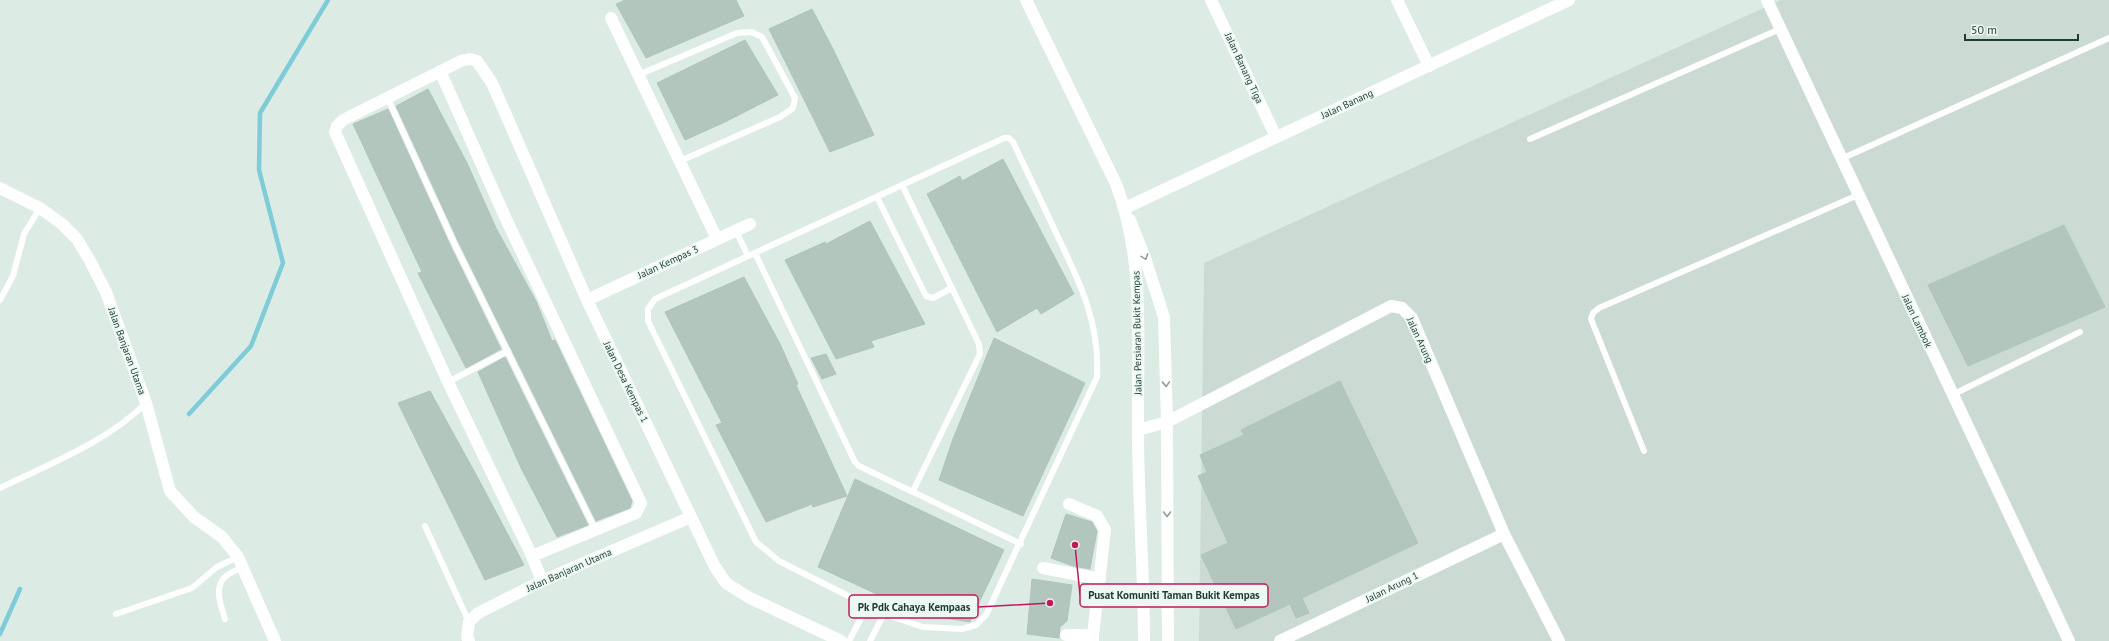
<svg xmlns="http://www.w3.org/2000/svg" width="2109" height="641" font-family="'PT Sans',sans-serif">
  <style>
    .built { fill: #cbdbd4 }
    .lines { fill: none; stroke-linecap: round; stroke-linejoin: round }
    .stream { stroke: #7eccd7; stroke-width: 4.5 }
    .building { fill: #b2c6be; stroke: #afc5bc }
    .service { stroke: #fff; stroke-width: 6 }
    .minor { stroke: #fff; stroke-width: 12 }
    .tertiary { stroke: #fff; stroke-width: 12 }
    .oneway { stroke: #8e9e99 }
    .labels { text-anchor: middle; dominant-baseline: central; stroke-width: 4; stroke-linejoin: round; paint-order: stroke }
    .street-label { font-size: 10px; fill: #1d3c33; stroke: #eef8f3 }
    .leader { fill: none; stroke: #c2185b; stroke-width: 1.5 }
    .callout-dot { fill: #c2185b; stroke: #eef8f3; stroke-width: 1.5 }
    .callout { fill: #eef8f3; stroke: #c2185b; stroke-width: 1.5 }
    .callout-label { font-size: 11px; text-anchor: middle; font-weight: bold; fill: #1d3c33 }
  </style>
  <rect width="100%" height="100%" fill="#ddebe5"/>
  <path class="built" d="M 1781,0 L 2109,0 L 2109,641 L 1199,641 L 1204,263 Z"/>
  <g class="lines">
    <path class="stream" d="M 189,414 L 251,346 L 283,263 L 259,170 L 260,113 L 328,0
      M 0,634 L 20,589"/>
  </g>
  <path class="building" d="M 625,0 L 736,0 L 744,16 L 646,58 L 616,4 Z
    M 812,9 L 833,49 L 874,135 L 830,152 L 769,29 Z
    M 745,40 L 778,95 L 725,122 L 685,140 L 657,83 Z
    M 428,89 L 467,163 L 496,228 L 536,301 L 552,341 L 555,340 L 632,501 L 630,508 L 596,521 L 459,243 L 396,106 Z
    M 388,109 L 451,247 L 501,349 L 466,368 L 418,273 L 422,272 L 353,124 Z
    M 1003,159 L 1074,294 L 1041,314 L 1037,308 L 997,332 L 927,194 L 960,176 L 962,181 Z
    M 870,221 L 925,324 L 871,341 L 874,347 L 836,359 L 785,260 L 825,242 L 826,244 Z
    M 2064,225 L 2105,307 L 1968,366 L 1928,285 Z
    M 744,277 L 780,344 L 798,384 L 796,385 L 847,496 L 813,507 L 812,504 L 766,522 L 716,425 L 722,423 L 665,312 Z
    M 994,338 L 1085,383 L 1023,516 L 939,480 L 953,439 Z
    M 826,354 L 836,374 L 822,379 L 811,358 Z
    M 505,357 L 588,525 L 557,537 L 521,468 L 478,372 Z
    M 1340,381 L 1418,543 L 1302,598 L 1309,613 L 1296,618 L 1290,604 L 1236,629 L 1201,555 L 1228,543 L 1198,476 L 1207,472 L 1200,455 L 1244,435 L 1241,430 Z
    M 430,391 L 479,480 L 524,565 L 485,580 L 398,403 Z
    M 855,479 L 1004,550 L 970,622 L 920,614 L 818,567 Z
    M 1066,514 L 1092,522 L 1097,531 L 1090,569 L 1073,566 L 1051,558 Z
    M 1032,579 L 1072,585 L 1067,621 L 1060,627 L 1059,638 L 1027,634 Z"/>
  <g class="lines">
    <path class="service" d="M 638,75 L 737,33 L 751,32 L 762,37 L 795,98 L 793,108 L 780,117 L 680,161
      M 388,99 L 455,245 L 596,531
      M 1004,138 L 1009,138 L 1013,142 C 1027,172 1042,202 1056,233 C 1079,281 1100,321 1097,377 L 986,615 L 976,625 L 962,629 L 923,627 L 884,614 L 779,561 L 756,542 L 648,321 L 648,309 L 655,299 Z
      M 1530,139 L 1780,29
      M 1841,159 L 2109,38
      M 902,185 L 979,344 L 980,354 L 913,491
      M 877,197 L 926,296 L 933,298 L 952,288
      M 736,231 L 748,256
      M 755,253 L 855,462 L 859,466 L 1021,544
      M 0,300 L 13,276 L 24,234 L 40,208
      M 448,382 L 508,351
      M 1952,395 L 2080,332
      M 1644,451 L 1591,319 L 1593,313 L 1599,308 L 1858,195
      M 0,488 C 49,464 107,442 146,403
      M 425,526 L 469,622
      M 116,614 L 192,588 L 217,567 L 238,557
      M 225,619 C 221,606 213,587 226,576 C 230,572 238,570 243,567
      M 849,641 L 868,605
      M 870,641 L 884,614"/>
    <path class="minor" d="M 1211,0 L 1276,137
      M 1397,0 L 1429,66
      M 1767,0 L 2069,641
      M 611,18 L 717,239
      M 440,71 L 506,219 L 641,503 L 636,513 L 629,516 L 532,556
      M 0,188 L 40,208 L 62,224 L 77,239 L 90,261 L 106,292 L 146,403 L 170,491 L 194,517 L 222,537 L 238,557 L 275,641
      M 1130,220 L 1145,258 L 1164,317 L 1167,422 L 1168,641
      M 587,300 L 750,224
      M 1138,430 L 1167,422 L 1391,306 L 1402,308 L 1412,318 L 1504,534 L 1559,641
      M 1069,504 L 1097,516 L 1105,530 L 1093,635
      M 1043,568 L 1100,579
      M 542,581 L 532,556 L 448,382 L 335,132 L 337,126 L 343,120 L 461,61 L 470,59 L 477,61 L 492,83 L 587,300 L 715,567 L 726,583 L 748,597 L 841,641
      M 1066,635 L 1093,635 L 1093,641
      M 469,641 L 467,637 L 469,622 L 478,613 L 542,581 L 691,517
      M 1280,641 L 1504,534"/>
    <path class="tertiary" d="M 1026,0 L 1116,184 C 1146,262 1137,347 1138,429 C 1138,500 1144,570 1144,641
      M 1125,208 L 1569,0"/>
  </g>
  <defs><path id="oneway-chevron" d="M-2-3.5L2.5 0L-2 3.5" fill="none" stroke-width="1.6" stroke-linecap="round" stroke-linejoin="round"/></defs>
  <g class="oneway">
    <use href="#oneway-chevron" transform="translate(1145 257) rotate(70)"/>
    <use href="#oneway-chevron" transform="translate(1166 384) rotate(88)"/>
    <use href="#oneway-chevron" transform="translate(1167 514) rotate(90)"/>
  </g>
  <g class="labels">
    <g class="street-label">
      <text transform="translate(1244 68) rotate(65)">Jalan Banang Tiga</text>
      <text transform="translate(1347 104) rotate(-25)">Jalan Banang</text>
      <text transform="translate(668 262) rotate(-25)">Jalan Kempas 3</text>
      <text transform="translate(1917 321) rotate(65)">Jalan Lambok</text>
      <text transform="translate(1137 333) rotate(-91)">Jalan Persiaran Bukit Kempas</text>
      <text transform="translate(1420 340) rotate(65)">Jalan Arung</text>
      <text transform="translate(127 351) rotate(70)">Jalan Banjaran Utama</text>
      <text transform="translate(626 382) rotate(64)">Jalan Desa Kempas 1</text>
      <text transform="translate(569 570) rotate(-24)">Jalan Banjaran Utama</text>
      <text transform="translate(1392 587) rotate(-26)">Jalan Arung 1</text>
    </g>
  </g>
  <path class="leader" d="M1075 545L1080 595M1050 603L978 607"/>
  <g class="callout-dot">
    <circle cx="1075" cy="545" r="4"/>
    <circle cx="1050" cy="603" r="4"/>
  </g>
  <g class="callout">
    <rect x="1080" y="584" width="188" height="23" rx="4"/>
    <rect x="849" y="595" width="129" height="23" rx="4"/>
  </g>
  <g class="callout-label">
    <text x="1174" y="599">Pusat Komuniti Taman Bukit Kempas</text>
    <text x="914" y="611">Pk Pdk Cahaya Kempaas</text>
  </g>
  <path d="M1965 34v6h113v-6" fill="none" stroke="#1d3c33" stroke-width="2"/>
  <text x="1971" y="34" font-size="12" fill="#1d3c33" stroke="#eef8f3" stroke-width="3" paint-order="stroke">50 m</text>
</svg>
